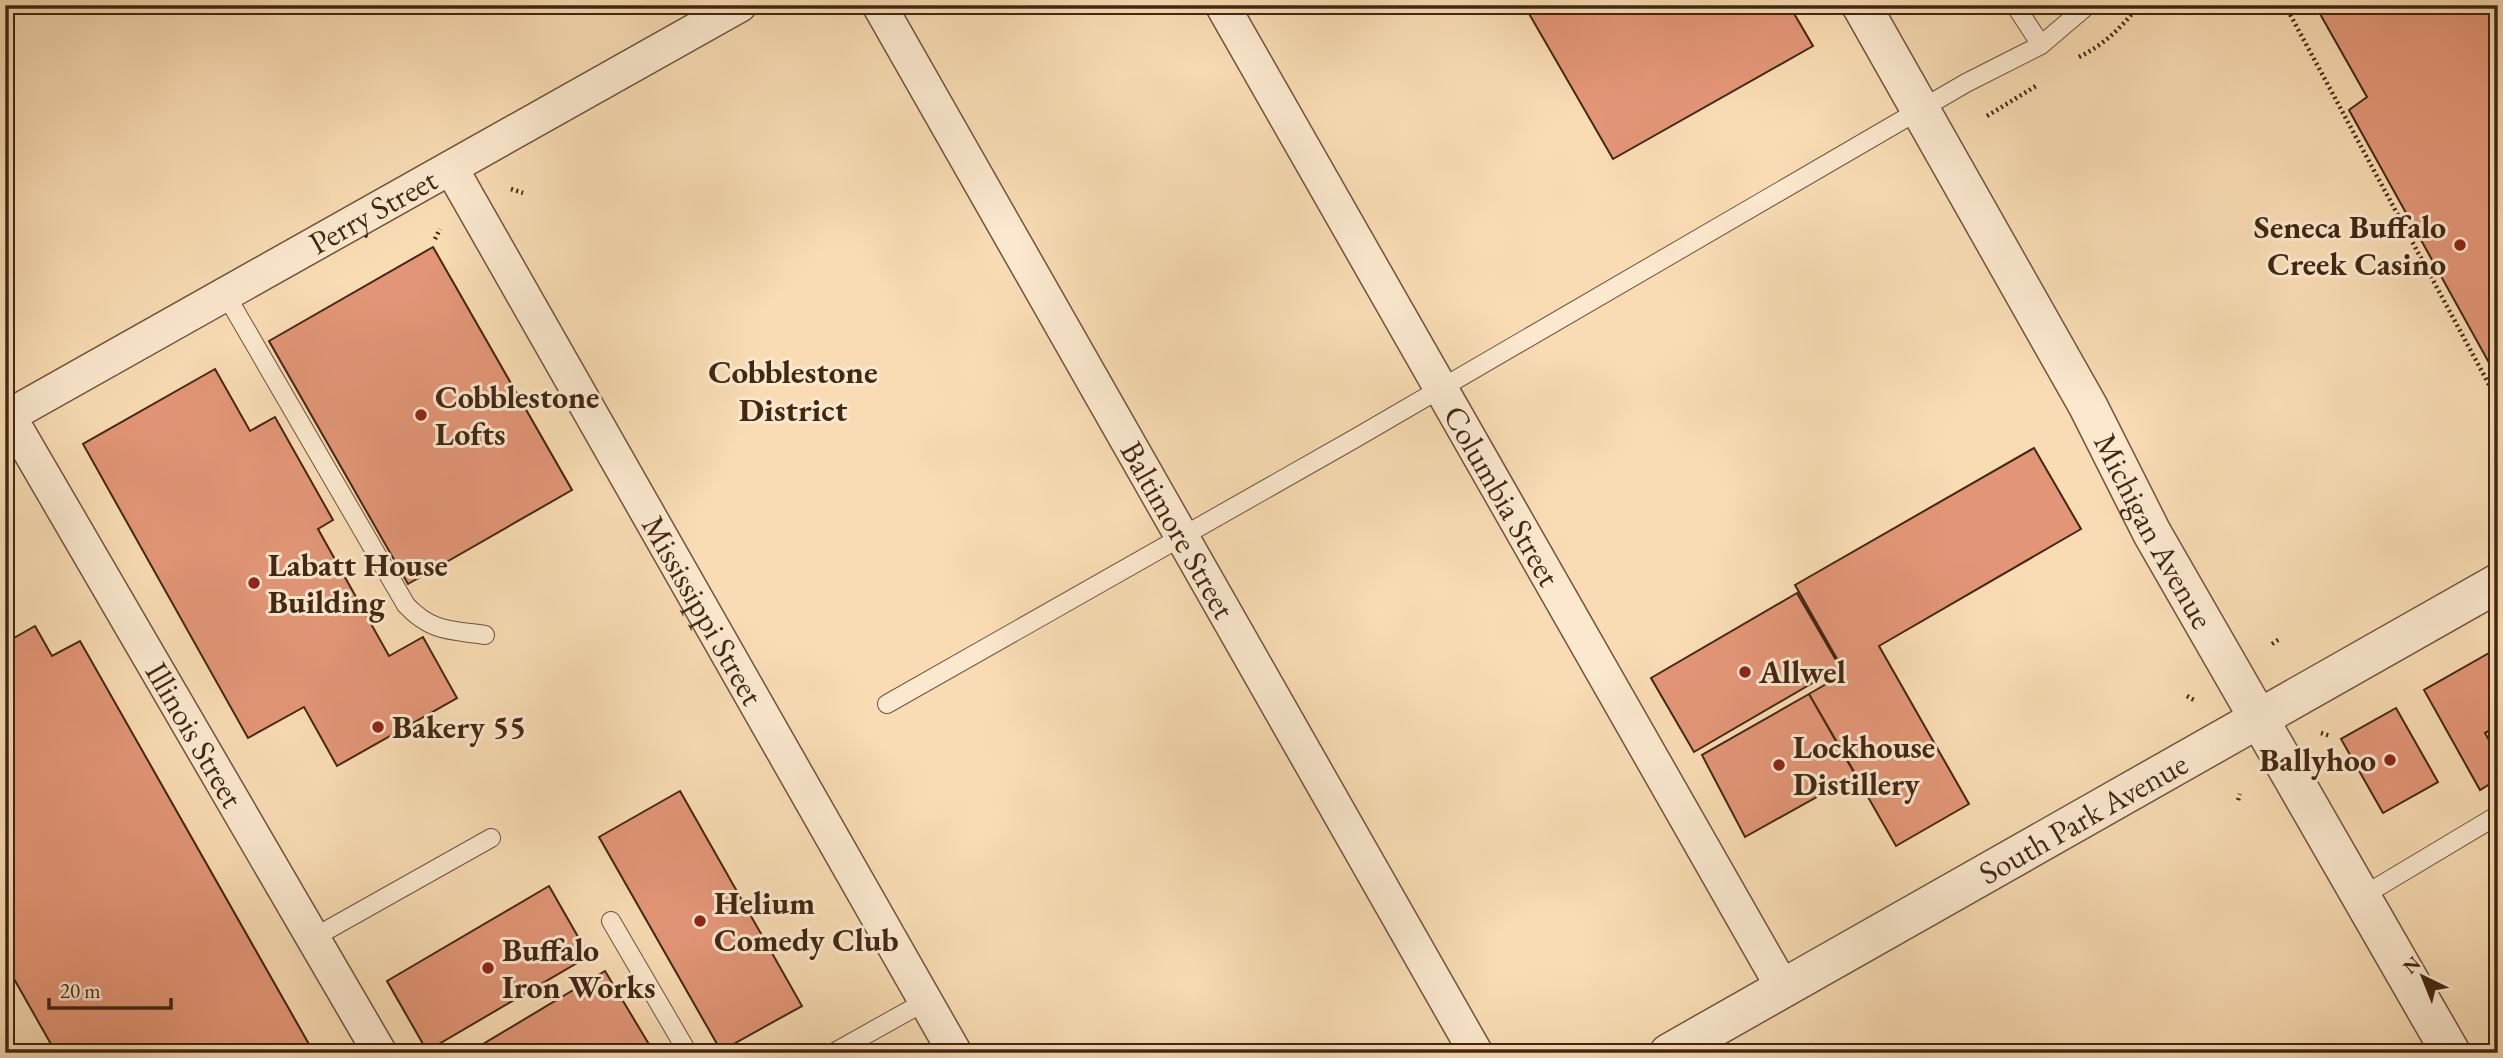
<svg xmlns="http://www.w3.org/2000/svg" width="2503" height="1058" font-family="'EB Garamond',serif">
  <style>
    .building { fill: #e39677; stroke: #422713; stroke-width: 2 }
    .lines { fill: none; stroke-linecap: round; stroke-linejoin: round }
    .service-casing { stroke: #70543b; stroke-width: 20 }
    .minor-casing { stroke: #70543b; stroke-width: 36 }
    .tertiary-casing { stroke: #70543b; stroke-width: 41 }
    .path { stroke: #422713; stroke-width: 4.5; stroke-dasharray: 2 3.5; stroke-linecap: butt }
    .service { stroke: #fbe8ce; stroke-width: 18 }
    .minor { stroke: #fbe8ce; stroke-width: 33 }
    .tertiary { stroke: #fbe8ce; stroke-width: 38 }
    .poi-dot { fill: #8f2418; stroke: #fbe8ce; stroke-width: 2.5 }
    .labels { text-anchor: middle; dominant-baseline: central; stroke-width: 6; stroke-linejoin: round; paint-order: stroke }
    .street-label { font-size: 32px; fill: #422713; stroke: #fbe8ce }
    .poi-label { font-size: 32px; font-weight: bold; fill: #422713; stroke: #fbe8ce; text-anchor: start }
    .neighbourhood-label { font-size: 33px; font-weight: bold; fill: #422713; stroke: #fbe8ce }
  </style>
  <rect width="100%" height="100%" fill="#f9dcb4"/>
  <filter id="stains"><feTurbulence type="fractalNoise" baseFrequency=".00286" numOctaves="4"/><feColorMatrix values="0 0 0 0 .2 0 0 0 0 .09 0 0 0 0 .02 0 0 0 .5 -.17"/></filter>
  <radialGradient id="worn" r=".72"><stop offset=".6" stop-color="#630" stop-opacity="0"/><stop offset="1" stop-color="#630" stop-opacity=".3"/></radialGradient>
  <path class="building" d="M 1524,5 L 1789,5 L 1813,46 L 1613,159 Z
    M 2315,5 L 2498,5 L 2498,379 L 2349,110 L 2367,97 Z
    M 433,247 L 572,490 L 408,584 L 269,341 Z
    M 215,369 L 250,431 L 275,417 L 333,520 L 318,529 L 389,656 L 423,637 L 457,698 L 337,766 L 304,707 L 248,738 L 83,444 Z
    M 2034,448 L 2081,529 L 1879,646 L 1969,804 L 1896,846 L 1809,694 L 1845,673 L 1795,585 Z
    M 1797,593 L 1840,667 L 1694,752 L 1651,678 Z
    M 35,626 L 52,656 L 80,641 L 314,1053 L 56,1053 L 5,963 L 5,643 Z
    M 2489,653 L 2498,668 L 2498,726 L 2485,733 L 2498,756 L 2498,779 L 2480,790 L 2424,690 Z
    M 1809,694 L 1856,775 L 1745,837 L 1702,755 Z
    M 2396,708 L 2438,782 L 2383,813 L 2341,739 Z
    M 680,791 L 802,1006 L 721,1051 L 599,837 Z
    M 549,886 L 589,956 L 427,1051 L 387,981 Z
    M 605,971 L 653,1051 L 468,1053 Z
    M 1811,1044 L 1815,1053 L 1796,1053 Z"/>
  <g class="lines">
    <g class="service-casing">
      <path id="service" d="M 2015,5 L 2041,45
        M 226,295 L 406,605 C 431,632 451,630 485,635
        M 887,704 L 1354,439 L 1966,83 L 2041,45 L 2088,5
        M 2361,897 L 2498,815
        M 611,921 L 688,1053
        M 313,938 L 491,838
        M 833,1053 L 926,1001"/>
    </g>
    <g class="minor-casing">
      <g id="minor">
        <path id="s1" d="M 879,5 L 1476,1053"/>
        <path id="s2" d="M 1222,5 L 1783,988"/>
        <path id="s3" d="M 451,168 L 955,1053"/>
        <path id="s4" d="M 9,416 L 380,1053"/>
        <path id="s5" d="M 5,418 L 740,5"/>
      </g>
    </g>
    <g class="tertiary-casing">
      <g id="tertiary">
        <path id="s6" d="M 1861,5 L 2088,406 L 2152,533 L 2451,1053"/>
        <path id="s7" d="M 1669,1053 L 2498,583"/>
      </g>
    </g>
    <path class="path" d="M 2285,5 L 2493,392
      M 2079,57 C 2105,44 2121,28 2139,5
      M 1987,116 L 2036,86
      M 511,189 L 523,193
      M 435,239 L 440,229
      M 2272,644 L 2281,638
      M 2187,696 L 2194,700
      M 2321,733 L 2330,736
      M 2238,800 L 2240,794"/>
    <use href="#service" class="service"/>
    <use href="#minor" class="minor"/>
    <use href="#tertiary" class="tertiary"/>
  </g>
  <g class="poi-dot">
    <circle cx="2460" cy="245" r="7"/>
    <circle cx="421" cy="415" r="7"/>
    <circle cx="254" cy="583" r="7"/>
    <circle cx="1745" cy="672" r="7"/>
    <circle cx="378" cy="727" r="7"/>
    <circle cx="2390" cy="760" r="7"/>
    <circle cx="1779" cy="765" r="7"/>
    <circle cx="700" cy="921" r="7"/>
    <circle cx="488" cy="968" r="7"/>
  </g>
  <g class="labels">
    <g class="street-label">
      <text stroke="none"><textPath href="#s5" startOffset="422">Perry Street</textPath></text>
      <text stroke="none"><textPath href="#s2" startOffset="565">Columbia Street</textPath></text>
      <text stroke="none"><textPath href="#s1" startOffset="604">Baltimore Street</textPath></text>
      <text stroke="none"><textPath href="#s6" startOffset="602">Michigan Avenue</textPath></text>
      <text stroke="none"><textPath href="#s3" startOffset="509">Mississippi Street</textPath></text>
      <text stroke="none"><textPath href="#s4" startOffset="369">Illinois Street</textPath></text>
      <text stroke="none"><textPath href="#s7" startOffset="476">South Park Avenue</textPath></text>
    </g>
    <g class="poi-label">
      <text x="2446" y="227" text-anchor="end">Seneca Buffalo<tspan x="2446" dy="37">Creek Casino</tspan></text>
      <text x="435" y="397">Cobblestone<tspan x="435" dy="37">Lofts</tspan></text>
      <text x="268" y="565">Labatt House<tspan x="268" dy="37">Building</tspan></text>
      <text x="1759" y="672">Allwel</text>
      <text x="392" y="727">Bakery 55</text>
      <text x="1793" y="747">Lockhouse<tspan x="1793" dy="37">Distillery</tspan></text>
      <text x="2376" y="760" text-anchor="end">Ballyhoo</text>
      <text x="714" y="903">Helium<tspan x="714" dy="37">Comedy Club</tspan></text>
      <text x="502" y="950">Buffalo<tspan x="502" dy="37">Iron Works</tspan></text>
    </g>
    <g class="neighbourhood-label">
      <text x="793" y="371">Cobblestone<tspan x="793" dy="38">District</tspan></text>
    </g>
  </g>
  <rect width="2503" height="1058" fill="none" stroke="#f9dcb4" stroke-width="28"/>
  <rect x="7" y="7" width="2489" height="1044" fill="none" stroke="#422713" stroke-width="3.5"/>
  <rect x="14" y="14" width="2475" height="1030" fill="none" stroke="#422713" stroke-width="2"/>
  <g transform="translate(2423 977) rotate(317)" stroke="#fbe8ce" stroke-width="5" paint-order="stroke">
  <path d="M0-5L12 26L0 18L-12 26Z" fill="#422713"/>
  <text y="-10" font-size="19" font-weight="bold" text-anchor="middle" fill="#422713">N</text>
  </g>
  <path d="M49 998v10h122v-10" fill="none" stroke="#422713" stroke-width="3.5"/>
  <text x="60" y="998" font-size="21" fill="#422713" stroke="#fbe8ce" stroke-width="5" paint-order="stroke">20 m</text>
  <rect width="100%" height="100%" filter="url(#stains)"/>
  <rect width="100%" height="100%" fill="url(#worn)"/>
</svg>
